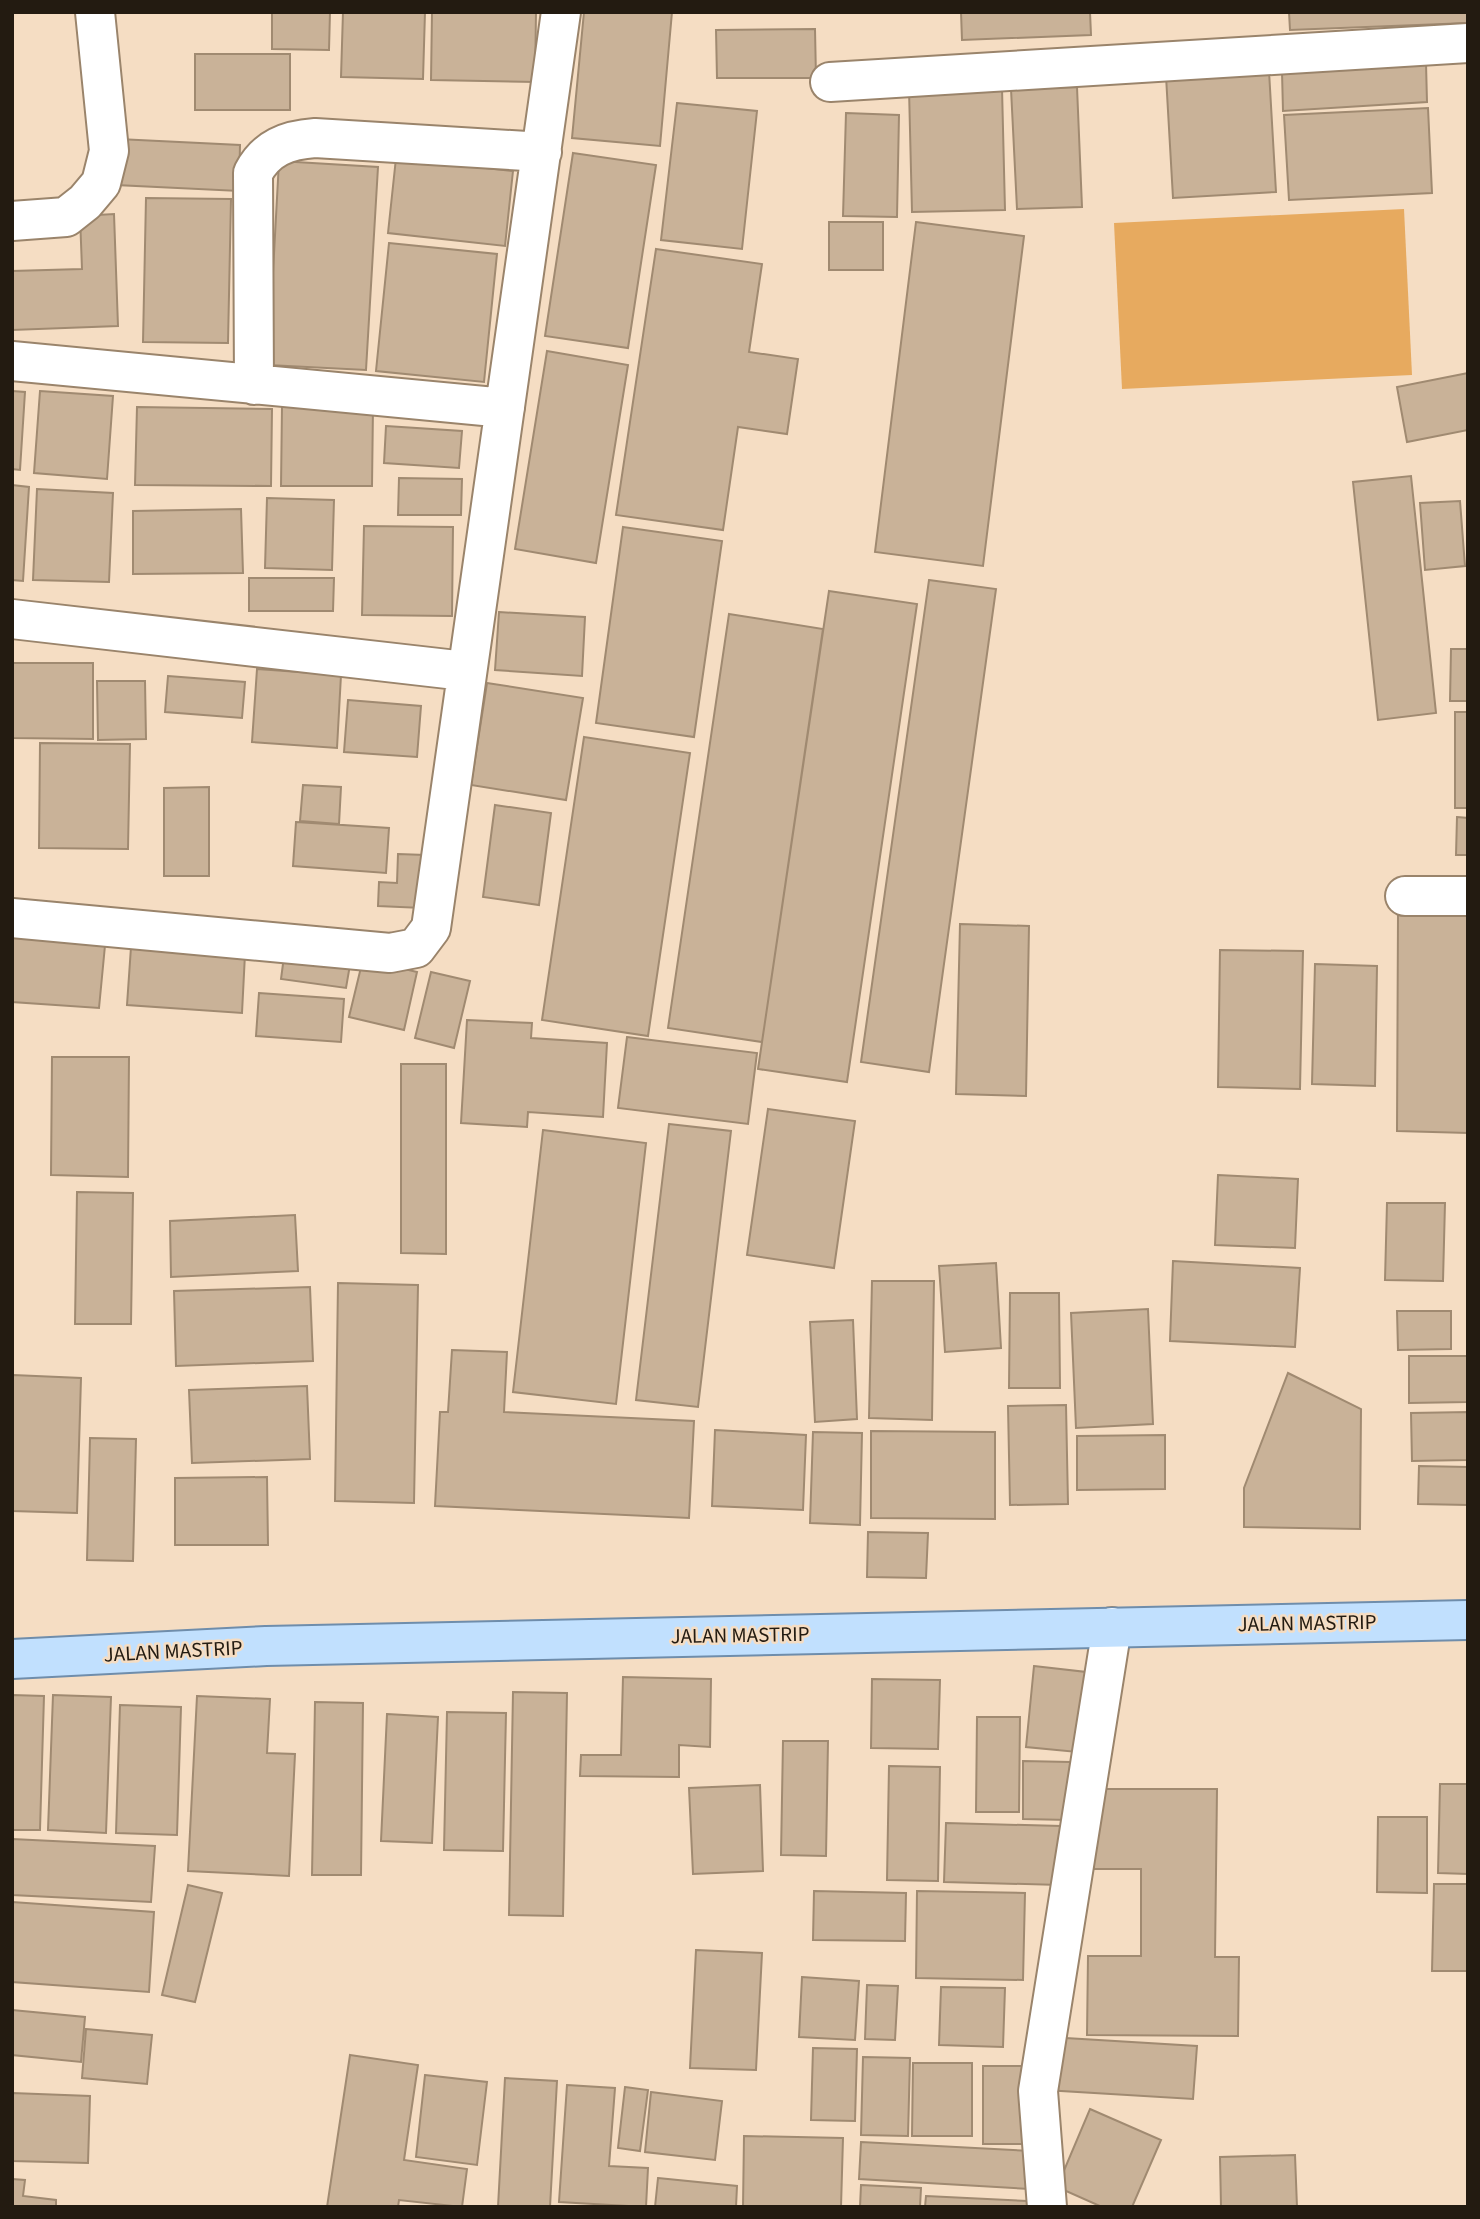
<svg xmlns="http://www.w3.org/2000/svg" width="1480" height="2219" font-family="'Source Sans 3',sans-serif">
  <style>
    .green { fill: #e7aa5f }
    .building { fill: #c9b298; stroke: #a08a71; stroke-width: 2 }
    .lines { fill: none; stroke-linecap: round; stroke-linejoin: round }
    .minor-casing { stroke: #9a846b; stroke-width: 42 }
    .major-casing { stroke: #6f8dab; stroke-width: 42 }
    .minor { stroke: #fff; stroke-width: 38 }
    .major { stroke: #c1e0fe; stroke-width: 38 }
    .labels { text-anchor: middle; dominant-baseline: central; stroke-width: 5; stroke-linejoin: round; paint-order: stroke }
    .street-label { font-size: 21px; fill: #231b11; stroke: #f5ddc3 }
  </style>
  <rect width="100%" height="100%" fill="#f5ddc3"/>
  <path class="green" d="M 1404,209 L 1412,375 L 1122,389 L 1114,223 Z"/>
  <path class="building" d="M 272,12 L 330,12 L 329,50 L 272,49 Z
    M 343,12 L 425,12 L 423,79 L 341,77 Z
    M 432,12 L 536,12 L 535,82 L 431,80 Z
    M 584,12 L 672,12 L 660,146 L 572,138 Z
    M 961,12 L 1090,12 L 1091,35 L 962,40 Z
    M 1289,12 L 1468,12 L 1468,23 L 1290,30 Z
    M 815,29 L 816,78 L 717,78 L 716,30 Z
    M 195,54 L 290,54 L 290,110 L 195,110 Z
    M 1426,63 L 1427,102 L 1283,111 L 1282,72 Z
    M 1269,71 L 1276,192 L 1173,198 L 1166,76 Z
    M 1077,87 L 1082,207 L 1017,209 L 1011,89 Z
    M 1002,88 L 1005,210 L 912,212 L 909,89 Z
    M 677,103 L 757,111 L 742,249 L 661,240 Z
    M 1428,108 L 1432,193 L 1289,200 L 1284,115 Z
    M 846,113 L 899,115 L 897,217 L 843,216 Z
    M 118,139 L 240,145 L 239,191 L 116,185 Z
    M 573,153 L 656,165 L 628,348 L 545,336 Z
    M 396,158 L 513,171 L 505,246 L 388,233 Z
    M 279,161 L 378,167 L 366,370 L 268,365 Z
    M 146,198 L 231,199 L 228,343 L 143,342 Z
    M 114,214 L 118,326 L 12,330 L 12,271 L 82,269 L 80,216 Z
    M 829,222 L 883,222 L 883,270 L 829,270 Z
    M 916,222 L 1024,236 L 983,566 L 875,552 Z
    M 389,243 L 497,254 L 484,382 L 376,371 Z
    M 656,249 L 762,264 L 749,352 L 798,359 L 787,434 L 738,427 L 723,530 L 616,515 Z
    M 547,351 L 628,365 L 596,563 L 515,549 Z
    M 1468,373 L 1468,430 L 1407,442 L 1397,387 Z
    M 12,391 L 25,392 L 20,470 L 12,469 Z
    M 40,391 L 113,396 L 107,479 L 34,473 Z
    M 282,406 L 373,407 L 372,486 L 281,486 Z
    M 137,407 L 272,409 L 271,486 L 135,485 Z
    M 386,426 L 462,431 L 459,468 L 384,463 Z
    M 1411,476 L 1436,713 L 1378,720 L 1353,482 Z
    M 399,478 L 462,479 L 461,515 L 398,515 Z
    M 12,485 L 29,487 L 23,581 L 12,580 Z
    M 37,489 L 113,493 L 109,582 L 33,580 Z
    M 267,498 L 334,500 L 332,570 L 265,568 Z
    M 1460,501 L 1465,566 L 1425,570 L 1420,503 Z
    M 241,509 L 243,573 L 133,574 L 133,511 Z
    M 364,526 L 453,527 L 452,616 L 362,615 Z
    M 623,527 L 722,541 L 694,737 L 596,723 Z
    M 249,578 L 334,578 L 333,611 L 249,611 Z
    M 929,580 L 996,589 L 929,1072 L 861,1062 Z
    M 829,591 L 917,604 L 847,1082 L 758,1069 Z
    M 499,612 L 585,617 L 582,676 L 495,670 Z
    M 729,614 L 823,629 L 762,1042 L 668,1028 Z
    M 1451,649 L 1468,649 L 1468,701 L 1450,701 Z
    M 12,663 L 93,663 L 93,739 L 12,738 Z
    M 257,669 L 341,675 L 337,748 L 252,742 Z
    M 168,676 L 245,682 L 242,718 L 165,712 Z
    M 97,681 L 145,681 L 146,739 L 98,740 Z
    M 487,683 L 583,698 L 566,800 L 471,785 Z
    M 348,700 L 421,706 L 417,757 L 344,752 Z
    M 1455,712 L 1468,712 L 1468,808 L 1455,808 Z
    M 584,737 L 690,753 L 648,1036 L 542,1020 Z
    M 40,743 L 130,744 L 128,849 L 39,848 Z
    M 303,785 L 341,787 L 339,824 L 300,821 Z
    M 209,787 L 209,876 L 164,876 L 164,788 Z
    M 495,805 L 551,813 L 539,905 L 483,897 Z
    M 1457,817 L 1468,818 L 1468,855 L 1456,855 Z
    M 296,822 L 389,828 L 386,873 L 293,866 Z
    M 398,854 L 425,855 L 422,908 L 378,906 L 379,882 L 397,883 Z
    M 1398,915 L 1468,916 L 1468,1133 L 1397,1131 Z
    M 960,924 L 1029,926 L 1026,1096 L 956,1094 Z
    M 12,929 L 106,935 L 99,1008 L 12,1002 Z
    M 131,947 L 245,954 L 242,1013 L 127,1005 Z
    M 285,949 L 351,959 L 346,988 L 281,979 Z
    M 1220,950 L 1303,951 L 1300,1089 L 1218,1087 Z
    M 363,959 L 417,972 L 404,1030 L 349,1017 Z
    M 1315,964 L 1377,966 L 1375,1086 L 1312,1084 Z
    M 431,972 L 470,981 L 454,1048 L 415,1038 Z
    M 259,993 L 344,999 L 341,1042 L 256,1036 Z
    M 467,1020 L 532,1023 L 531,1038 L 607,1043 L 603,1117 L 528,1112 L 527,1127 L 461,1123 Z
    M 627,1037 L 757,1053 L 748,1124 L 618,1108 Z
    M 52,1057 L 129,1057 L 128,1177 L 51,1175 Z
    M 401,1064 L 446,1064 L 446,1254 L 401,1253 Z
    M 768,1109 L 855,1121 L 834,1268 L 747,1255 Z
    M 669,1124 L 731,1131 L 698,1407 L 636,1400 Z
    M 543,1130 L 646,1143 L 616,1404 L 513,1392 Z
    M 1218,1175 L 1298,1179 L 1295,1248 L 1215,1245 Z
    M 77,1192 L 133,1193 L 131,1324 L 75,1324 Z
    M 1387,1203 L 1445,1203 L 1443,1281 L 1385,1280 Z
    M 295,1215 L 298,1271 L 171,1277 L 170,1221 Z
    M 1173,1261 L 1300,1268 L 1295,1347 L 1170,1341 Z
    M 996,1263 L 1001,1348 L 945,1352 L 939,1266 Z
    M 872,1281 L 934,1281 L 932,1420 L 869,1418 Z
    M 338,1283 L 418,1285 L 414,1503 L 335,1501 Z
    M 310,1287 L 313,1361 L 176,1366 L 174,1291 Z
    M 1010,1293 L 1059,1293 L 1060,1388 L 1009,1388 Z
    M 1148,1309 L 1153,1424 L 1076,1428 L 1071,1313 Z
    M 1397,1311 L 1451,1311 L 1451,1349 L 1398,1350 Z
    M 853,1320 L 857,1419 L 815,1422 L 810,1322 Z
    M 452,1350 L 507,1352 L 504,1412 L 694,1421 L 689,1518 L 435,1506 L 440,1412 L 448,1412 Z
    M 1409,1356 L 1468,1356 L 1468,1402 L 1409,1403 Z
    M 1288,1373 L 1361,1409 L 1360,1529 L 1244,1527 L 1244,1488 Z
    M 13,1375 L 81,1378 L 77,1513 L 12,1511 Z
    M 307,1386 L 310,1459 L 192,1463 L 189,1390 Z
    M 1066,1405 L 1068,1504 L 1010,1505 L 1008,1406 Z
    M 1468,1412 L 1468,1460 L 1412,1461 L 1411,1413 Z
    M 715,1430 L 806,1435 L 803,1510 L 712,1506 Z
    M 871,1431 L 995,1432 L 995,1519 L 871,1518 Z
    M 813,1432 L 862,1433 L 860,1525 L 810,1523 Z
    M 1165,1435 L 1165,1489 L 1077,1490 L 1077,1436 Z
    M 90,1438 L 136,1439 L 133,1561 L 87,1560 Z
    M 1419,1466 L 1468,1467 L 1468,1505 L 1418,1504 Z
    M 267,1477 L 268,1545 L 175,1545 L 175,1478 Z
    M 868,1532 L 928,1533 L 926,1578 L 867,1577 Z
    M 1034,1666 L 1086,1672 L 1077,1752 L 1026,1747 Z
    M 623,1677 L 711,1679 L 710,1747 L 679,1745 L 679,1777 L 580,1776 L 581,1755 L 621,1755 Z
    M 872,1679 L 940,1680 L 938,1749 L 871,1748 Z
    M 513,1692 L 567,1693 L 563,1916 L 509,1915 Z
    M 12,1695 L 44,1696 L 40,1830 L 12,1830 Z
    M 53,1695 L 111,1697 L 106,1833 L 48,1830 Z
    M 197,1696 L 270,1699 L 267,1753 L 295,1754 L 289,1876 L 188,1871 Z
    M 315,1702 L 363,1703 L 361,1875 L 312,1875 Z
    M 120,1705 L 181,1707 L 177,1835 L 116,1833 Z
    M 447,1712 L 506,1713 L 503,1851 L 444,1850 Z
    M 387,1714 L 438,1717 L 432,1843 L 381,1841 Z
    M 977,1717 L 1020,1717 L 1019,1812 L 976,1812 Z
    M 783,1741 L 828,1741 L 826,1856 L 781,1855 Z
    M 1023,1761 L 1070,1762 L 1069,1820 L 1023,1819 Z
    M 889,1766 L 940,1767 L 938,1881 L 887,1880 Z
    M 1440,1784 L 1468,1784 L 1468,1874 L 1438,1873 Z
    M 760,1785 L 763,1871 L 693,1874 L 689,1788 Z
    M 1094,1789 L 1217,1789 L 1215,1957 L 1239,1957 L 1238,2036 L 1087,2035 L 1088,1956 L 1141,1956 L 1141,1869 L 1094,1869 Z
    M 1378,1817 L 1427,1817 L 1427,1893 L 1377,1892 Z
    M 946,1823 L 1061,1826 L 1060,1885 L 944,1882 Z
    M 12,1839 L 155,1846 L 151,1902 L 12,1895 Z
    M 1434,1884 L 1468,1884 L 1468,1971 L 1432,1971 Z
    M 188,1885 L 222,1893 L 195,2002 L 162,1995 Z
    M 814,1891 L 906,1893 L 905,1941 L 813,1940 Z
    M 917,1891 L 1025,1893 L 1023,1980 L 916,1978 Z
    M 12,1902 L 154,1912 L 149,1992 L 12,1982 Z
    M 696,1950 L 762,1953 L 756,2070 L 690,2068 Z
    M 802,1977 L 859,1981 L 855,2040 L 799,2037 Z
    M 867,1985 L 898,1986 L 895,2040 L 865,2039 Z
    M 941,1987 L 1005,1988 L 1003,2047 L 939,2045 Z
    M 12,2010 L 85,2017 L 81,2062 L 12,2055 Z
    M 86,2029 L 152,2035 L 147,2084 L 82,2078 Z
    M 1049,2037 L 1197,2046 L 1193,2099 L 1045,2090 Z
    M 813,2048 L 857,2049 L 855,2121 L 811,2120 Z
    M 350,2055 L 418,2065 L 404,2160 L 467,2169 L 462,2207 L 399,2200 L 398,2207 L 327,2207 Z
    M 863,2057 L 910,2058 L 908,2136 L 861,2135 Z
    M 913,2063 L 972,2063 L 972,2136 L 912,2136 Z
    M 983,2066 L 1033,2066 L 1034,2144 L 983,2144 Z
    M 425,2075 L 487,2082 L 477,2165 L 416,2157 Z
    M 505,2078 L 557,2081 L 550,2207 L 498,2207 Z
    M 567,2085 L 615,2088 L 609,2166 L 648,2168 L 646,2207 L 559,2202 Z
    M 625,2087 L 648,2090 L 640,2151 L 618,2148 Z
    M 651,2092 L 722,2101 L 715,2160 L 645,2152 Z
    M 12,2093 L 90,2096 L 88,2163 L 12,2161 Z
    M 1090,2109 L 1161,2140 L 1132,2207 L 1102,2207 L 1057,2187 Z
    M 744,2136 L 843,2138 L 841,2207 L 743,2207 Z
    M 861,2142 L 1031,2151 L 1029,2189 L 859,2179 Z
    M 1295,2155 L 1297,2207 L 1221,2207 L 1220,2157 Z
    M 658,2178 L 737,2186 L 736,2207 L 655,2207 Z
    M 12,2179 L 25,2180 L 23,2196 L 56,2200 L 56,2207 L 12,2207 Z
    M 861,2185 L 921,2188 L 920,2207 L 860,2207 Z
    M 926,2196 L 1027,2201 L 1027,2207 L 925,2207 Z"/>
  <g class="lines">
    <g class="minor-casing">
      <path id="minor" d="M 830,82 L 1468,43
        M 12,221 L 66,217 L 85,202 L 101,183 L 109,151 L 95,12
        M 12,361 L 505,408
        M 254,385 L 253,173 C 266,148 287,140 315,138 L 542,152
        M 12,619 L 465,671
        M 1405,896 L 1468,896
        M 12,918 L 390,953 L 416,948 L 431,928 L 561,12
        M 1047,2207 L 1038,2091 L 1112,1627"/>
    </g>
    <g class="major-casing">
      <path id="major" d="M 12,1659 L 266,1646 L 1468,1620"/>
    </g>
    <use href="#minor" class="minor"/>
    <use href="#major" class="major"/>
  </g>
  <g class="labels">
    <g class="street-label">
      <text transform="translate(1307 1623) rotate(-1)">JALAN MASTRIP</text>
      <text transform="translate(740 1635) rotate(-1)">JALAN MASTRIP</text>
      <text transform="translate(173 1651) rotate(-3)">JALAN MASTRIP</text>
    </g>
  </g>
  <rect width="1480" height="2219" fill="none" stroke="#231b11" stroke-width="28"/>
</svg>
